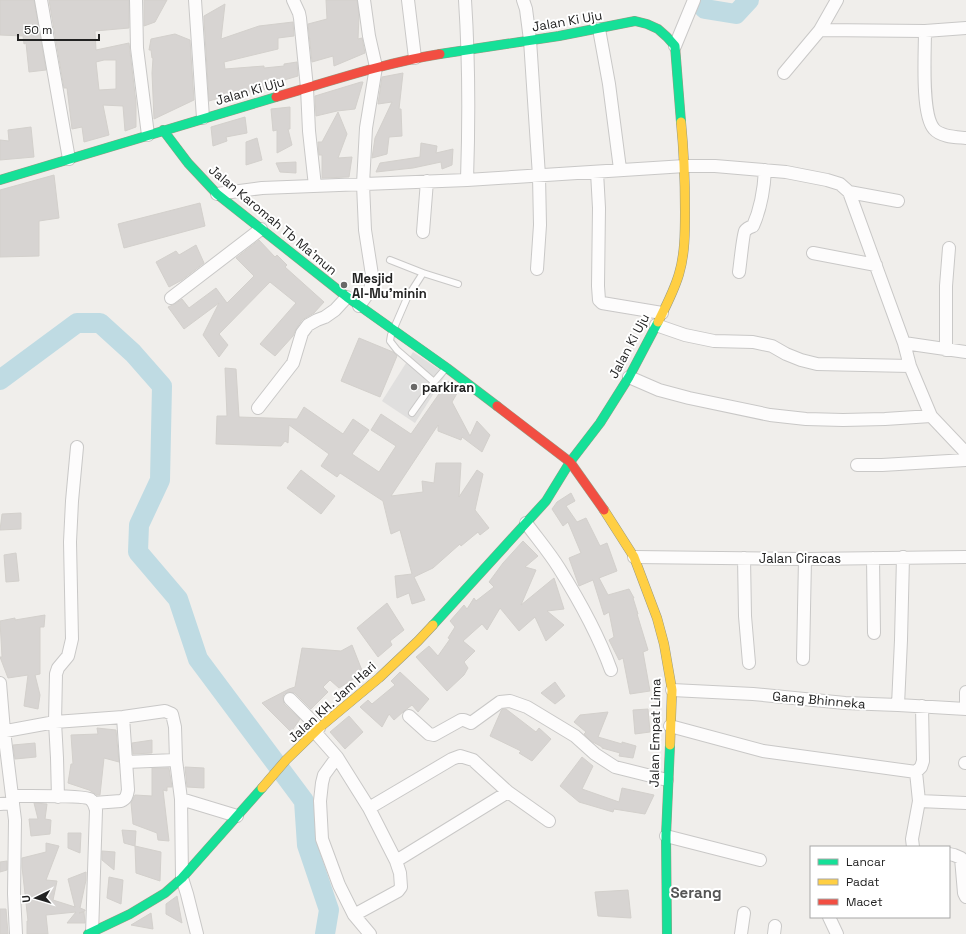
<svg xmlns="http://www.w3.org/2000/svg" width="966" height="934" font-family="'Space Grotesk',sans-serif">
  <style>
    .parking { fill: #e0dfde }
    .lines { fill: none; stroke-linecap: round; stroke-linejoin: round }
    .river { stroke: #bfdbe3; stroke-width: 20 }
    .building { fill: #d7d4d2; stroke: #d3d0cc; fill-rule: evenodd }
    .lane-casing { stroke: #c9c8c7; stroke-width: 8 }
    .street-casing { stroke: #c9c8c7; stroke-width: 14 }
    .fast-casing { stroke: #999a82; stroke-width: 10 }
    .slow-casing { stroke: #999a82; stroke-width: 10 }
    .jam-casing { stroke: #999a82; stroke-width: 10 }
    .lane { stroke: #fdfcfc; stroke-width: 6 }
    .street { stroke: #fdfcfc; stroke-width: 12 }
    .fast { stroke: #16e098; stroke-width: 9 }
    .slow { stroke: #ffcf43; stroke-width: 9 }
    .jam { stroke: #f24e42; stroke-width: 9 }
    .poi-dot { fill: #6a6968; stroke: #fff; stroke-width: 1.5 }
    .labels { text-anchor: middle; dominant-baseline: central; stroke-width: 4; stroke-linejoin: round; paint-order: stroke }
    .street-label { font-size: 13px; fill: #222; stroke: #fff }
    .poi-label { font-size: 13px; font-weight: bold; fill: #222; stroke: #fff; text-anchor: start }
    .quarter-label { font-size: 15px; font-weight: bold; fill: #555; stroke: #fff }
  </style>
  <rect width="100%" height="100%" fill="#f0eeeb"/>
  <path class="parking" d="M 413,352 L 446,374 L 415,423 L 382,401 Z"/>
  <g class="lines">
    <path class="river" d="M 697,0 L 705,9 L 736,14 L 749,0
      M 0,380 L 77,323 L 100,323 L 133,353 L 162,386 L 160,480 L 139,525 L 138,552 L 178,599 L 198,659 L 304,801 L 307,845 L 329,910 L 325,934"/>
  </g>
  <path class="building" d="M 0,0 L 34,0 L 46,70 L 29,72 L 26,43 L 24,44 L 23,36 L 0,35 Z
    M 49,0 L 129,0 L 129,28 L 95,31 L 96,50 L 129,43 L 136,103 L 136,127 L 125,131 L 123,106 L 103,105 L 109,135 L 84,142 L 82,127 L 72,129 L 67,88 L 64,88 ZM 104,60 L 116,60 L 116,89 L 99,90 L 96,62 Z
    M 144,0 L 167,0 L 155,22 L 144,26 Z
    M 326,0 L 357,0 L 359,15 L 358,39 L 362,38 L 365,53 L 334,66 L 333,56 L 312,62 L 308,24 L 327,19 Z
    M 225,4 L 221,39 L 259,26 L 293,22 L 294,36 L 278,38 L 278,49 L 224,62 L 225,69 L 264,66 L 264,68 L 284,66 L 284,64 L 297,62 L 298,76 L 267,85 L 268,89 L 249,92 L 249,94 L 237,96 L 236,93 L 209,101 L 204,19 L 204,16 Z
    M 175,34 L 190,40 L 194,100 L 154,119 L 152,73 L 153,58 L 152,58 L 151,50 L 149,50 L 151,39 Z
    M 403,73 L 399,109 L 401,109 L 402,136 L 389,137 L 387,154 L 372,158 L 375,138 L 392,102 L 378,104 L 382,77 Z
    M 361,82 L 363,82 L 355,109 L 337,111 L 316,116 L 315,96 Z
    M 290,107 L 290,129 L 288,129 L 292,145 L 277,153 L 277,130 L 273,131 L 271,109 Z
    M 338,112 L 347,134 L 338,158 L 352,157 L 349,177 L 322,178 L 322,155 L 319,155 L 318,142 L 322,142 Z
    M 245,117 L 247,133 L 226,137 L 227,141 L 213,146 L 211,127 Z
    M 31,127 L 34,157 L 0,160 L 0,140 L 9,141 L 8,130 Z
    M 257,138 L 262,160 L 246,165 L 246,142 Z
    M 421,143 L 437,146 L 436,153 L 453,149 L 452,165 L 442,169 L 441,162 L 413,168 L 376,172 L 380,163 L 420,157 Z
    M 296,162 L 296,173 L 280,172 L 276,163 Z
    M 54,175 L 59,218 L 39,221 L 39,256 L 0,257 L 0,190 Z
    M 200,203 L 205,226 L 124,248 L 118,224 Z
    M 259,240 L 275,257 L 277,255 L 287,265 L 285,267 L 324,302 L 314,313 L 302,320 L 296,329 L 293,336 L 275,356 L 260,344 L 296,303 L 270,282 L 219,334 L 228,345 L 219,357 L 203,335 L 219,303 L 184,329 L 168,307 L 175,304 L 182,299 L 189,308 L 216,288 L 227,303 L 254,276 L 236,258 Z
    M 196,245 L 204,263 L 182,280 L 169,287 L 156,262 L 176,251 L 179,255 Z
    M 359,338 L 393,352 L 397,356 L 380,397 L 341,381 Z
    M 225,368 L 236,369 L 239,417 L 297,419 L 304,407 L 343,434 L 353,419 L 369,430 L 352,454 L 379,472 L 396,446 L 371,430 L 381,414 L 411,434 L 448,381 L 459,390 L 452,402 L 470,436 L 477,421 L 490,435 L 482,452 L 462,437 L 461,440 L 438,431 L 438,425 L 391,496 L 423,492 L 422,481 L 434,483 L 436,463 L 461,463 L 459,497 L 477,470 L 483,474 L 475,510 L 489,528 L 480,535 L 478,532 L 461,546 L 460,544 L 433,568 L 414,577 L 425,600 L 412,604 L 409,593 L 397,598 L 395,576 L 412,574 L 400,530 L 391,534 L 383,501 L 340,473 L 337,477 L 321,466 L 329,454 L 289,425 L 288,443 L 285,441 L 281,446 L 216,444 L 217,416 L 227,416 Z
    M 301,470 L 335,496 L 321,514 L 287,488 Z
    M 571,493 L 575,501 L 566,506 L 577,522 L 586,518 L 600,546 L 607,543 L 617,571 L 599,578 L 608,595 L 629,589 L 634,598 L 633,598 L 638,614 L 637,614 L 648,650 L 643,652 L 650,691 L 630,694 L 623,658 L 619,660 L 609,640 L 614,637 L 609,612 L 604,615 L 593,580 L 579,586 L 569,558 L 581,553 L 568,522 L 563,526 L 552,509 L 557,502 Z
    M 21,513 L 21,529 L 0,530 L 2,514 Z
    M 523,541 L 538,556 L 525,567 L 536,570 L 521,605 L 554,578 L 564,609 L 547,611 L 564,625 L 546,641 L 535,617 L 519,631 L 500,608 L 487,630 L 482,624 L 463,641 L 475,651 L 464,662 L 468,668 L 464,675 L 447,691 L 416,657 L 429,646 L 438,656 L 450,639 L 448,638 L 455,627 L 450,621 L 464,605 L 467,609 L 474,598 L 476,601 L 494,587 L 489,582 L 503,563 Z
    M 16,553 L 19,581 L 6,582 L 4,555 Z
    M 387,603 L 404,630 L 390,641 L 392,645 L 378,657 L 357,628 Z
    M 45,615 L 44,627 L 40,627 L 40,674 L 35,675 L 40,695 L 38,709 L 24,706 L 28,675 L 8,678 L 0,657 L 2,657 L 0,621 L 15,618 L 15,620 Z
    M 352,645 L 363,673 L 339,688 L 330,680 L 323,687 L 328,692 L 311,709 L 295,693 L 288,692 L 284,694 L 283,697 L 284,704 L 300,719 L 291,732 L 262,703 L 289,689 L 295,687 L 302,648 L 341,651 Z
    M 400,672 L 429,699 L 418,712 L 412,705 L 404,711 L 394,720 L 389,714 L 382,727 L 360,707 L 368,700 L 372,704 L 395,685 L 391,681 Z
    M 555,682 L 565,696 L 555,704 L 541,693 Z
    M 503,709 L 506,709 L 536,732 L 539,728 L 551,739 L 532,761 L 519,753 L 521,751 L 490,736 L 501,711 Z
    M 648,709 L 650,732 L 635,734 L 633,710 Z
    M 608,712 L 598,737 L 622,744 L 622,742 L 636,746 L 633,758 L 619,756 L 620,753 L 602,748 L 602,747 L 591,741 L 584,734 L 586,732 L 574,722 L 580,715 Z
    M 349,716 L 363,732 L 345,749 L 330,732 Z
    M 97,728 L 116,730 L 119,762 L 104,758 L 100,795 L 97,795 L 89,790 L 68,783 L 71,764 L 73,764 L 71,735 L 98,734 Z
    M 152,740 L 152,753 L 133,754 L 132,743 Z
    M 35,743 L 36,757 L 15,759 L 13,745 Z
    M 582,757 L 593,766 L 582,789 L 619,802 L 622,788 L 654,795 L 645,814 L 614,809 L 613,812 L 579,802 L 560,786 Z
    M 185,767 L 204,768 L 204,788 L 187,787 Z
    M 152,768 L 169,768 L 172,787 L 167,787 L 167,791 L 163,790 L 169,841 L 158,840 L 157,833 L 133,824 L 131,803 L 135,795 L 152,796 Z
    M 34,803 L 47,804 L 45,819 L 51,820 L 50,834 L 31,836 L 29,819 L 38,819 Z
    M 122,830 L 136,831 L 135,846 L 124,843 Z
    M 68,833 L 81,833 L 80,853 L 68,848 Z
    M 46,843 L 59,846 L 46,880 L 57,881 L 53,900 L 75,907 L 68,879 L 86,872 L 86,880 L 80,908 L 85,910 L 85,911 L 79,913 L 84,912 L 85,923 L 67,923 L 76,912 L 46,915 L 48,934 L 27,934 L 27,921 L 28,921 L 22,867 L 22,858 L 46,852 Z
    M 135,846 L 161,852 L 160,881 L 136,873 Z
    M 102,851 L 115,852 L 114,870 L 102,860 Z
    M 7,861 L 7,870 L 0,872 L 0,862 Z
    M 109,877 L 123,880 L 121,904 L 107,898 Z
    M 628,890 L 631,918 L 598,916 L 595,892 Z
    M 177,896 L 182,923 L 166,914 L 166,904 Z
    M 0,909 L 6,909 L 8,934 L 0,934 Z
    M 151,913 L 153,929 L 131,925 Z"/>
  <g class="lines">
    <g class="lane-casing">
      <path id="lane" d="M 390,260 L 423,273
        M 446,368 L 434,382 L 397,350 L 390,341 L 391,335 L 407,298 L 423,273 L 458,284
        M 412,413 L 434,382"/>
    </g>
    <g class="street-casing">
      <path id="street" d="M 41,0 L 69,159
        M 136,0 L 137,48 L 148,135
        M 195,0 L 203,118
        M 293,0 L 299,13 L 300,18 L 307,88 L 309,131 L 315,186
        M 408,0 L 415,58
        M 465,0 C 469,60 469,120 467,180
        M 523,0 L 526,9 L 530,40 L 539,176 L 540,225 L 537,269
        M 599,29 L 609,84 L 620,169
        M 820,30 L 925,31 L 966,28
        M 925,31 C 925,52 921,115 934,129 C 941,137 956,137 966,138
        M 675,46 L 694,0
        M 784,73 L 820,30 L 837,0
        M 597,172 L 599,208 L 598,286 L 599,300 L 602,303 L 662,313
        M 849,192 L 898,201
        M 217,194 L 262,188 L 467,180 L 685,166 L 715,166 L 786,172 L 827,180 L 840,184 L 849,192 L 904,343 L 910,366 L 931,416 L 966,453
        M 423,232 L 427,181
        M 813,253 L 876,265
        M 739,272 C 740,266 743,234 745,231 C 747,228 750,227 753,226 C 761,208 764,189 765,170
        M 171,298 L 261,229
        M 359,306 L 369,292 L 371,286 L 372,275 L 365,230 L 363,184 L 366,128 L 376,67 L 369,36 L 364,0
        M 656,325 L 685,335 L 714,341 L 753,342 L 772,346 L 786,354 L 801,360 L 817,364 L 910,366
        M 904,343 L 966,352
        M 946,350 L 946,286 L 949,248
        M 629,377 L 659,390 L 689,398 L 770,415 L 806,419 L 843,420 L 885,419 L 931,416
        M 258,408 L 293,363 L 302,333 L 308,325 L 317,320 L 325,317 L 335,310 L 347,297
        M 857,465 L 882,465 L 966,460
        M 526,523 C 537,538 549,552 559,568 C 579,600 598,634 611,670
        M 634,557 L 805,559 L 966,557
        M 744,558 L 745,616 L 749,663
        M 873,558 L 874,633
        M 803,659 L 805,559
        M 0,683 L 4,731 L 15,820 L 14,894 L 16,934
        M 672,690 L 753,694 L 845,703 L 898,705 L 966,709
        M 290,699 L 319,728
        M 898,705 L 901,640 L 903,557
        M 966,709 L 966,692
        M 409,716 L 429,734 L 434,735 L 461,720 L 464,720 L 471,723 L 500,702 L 510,701 L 527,707 L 575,736 L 595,754 L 615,767 L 667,780
        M 670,726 L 763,751 L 916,772 L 921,767 L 923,761 L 922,706
        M 0,732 L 55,722 L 123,717 L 165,711 L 172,714 L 175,727 L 176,760 L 181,799 L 182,878 L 187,894 L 197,934
        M 315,732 L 337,757 L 369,808 L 396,861 L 400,873 L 401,887 L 398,891 L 354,915
        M 337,757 L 324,775 L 322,783 L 320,801 L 322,839 L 339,885 L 354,915 L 370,934
        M 126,762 L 176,760
        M 965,763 L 966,763
        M 12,796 C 24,796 84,795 90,799 C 94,802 95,807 96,810 L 92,934
        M 58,797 L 57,758 L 55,722 L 56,674 L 58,668 L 68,656 L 72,639 L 70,542 L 72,501 L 77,447
        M 181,799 L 237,816
        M 919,801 L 966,803
        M 94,803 L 121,801 C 126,799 127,796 128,790 L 123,717
        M 0,804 L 13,803
        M 369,808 L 452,759 L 460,756 L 473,760 L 508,792 L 549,821
        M 666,836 L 760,860
        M 913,847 L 912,839 L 919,801 L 916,772
        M 949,854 L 954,855 L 961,858 L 964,893 L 966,897
        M 396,861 L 508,792
        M 829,917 L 837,934
        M 741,934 L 744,913
        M 774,934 L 775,926"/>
    </g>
    <g class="fast-casing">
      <path id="fast" d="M 440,54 L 559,36 L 635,21 L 647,24 L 658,29 L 667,37 L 675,46 L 681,122
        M 163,130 L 188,163 L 217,194 L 347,297 L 447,368 L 497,406
        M 0,180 L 276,97
        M 433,625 L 546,501 L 570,462 L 600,423 L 629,377 L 658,322
        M 88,934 L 130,914 L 165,893 L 182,878 L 262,788
        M 667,934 L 666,836 L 670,745"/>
    </g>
    <g class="slow-casing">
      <path id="slow" d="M 658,322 C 666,306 674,291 679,274 C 685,254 685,232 685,211 C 685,181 684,152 681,122
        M 604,510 L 634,557 L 657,618 L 664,644 L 672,690 L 670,745
        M 262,788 L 286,760 L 319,728 L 379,678 L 418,641 L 433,625"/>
    </g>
    <g class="jam-casing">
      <path id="jam" d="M 276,97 C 331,81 384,63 440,54
        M 497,406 L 570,462 L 604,510"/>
    </g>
    <use href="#lane" class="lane"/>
    <use href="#street" class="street"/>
    <use href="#fast" class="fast"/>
    <use href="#slow" class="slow"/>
    <use href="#jam" class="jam"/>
  </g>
  <g class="poi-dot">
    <circle cx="344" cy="285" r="4"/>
    <circle cx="414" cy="387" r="4"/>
  </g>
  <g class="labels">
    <g class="street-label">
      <text transform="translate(567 21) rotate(-10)">Jalan Ki Uju</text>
      <text transform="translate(250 91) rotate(-16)">Jalan Ki Uju</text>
      <text transform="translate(273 220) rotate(40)">Jalan Karomah Tb Ma'mun</text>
      <text transform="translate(629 346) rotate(-62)">Jalan Ki Uju</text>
      <text x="800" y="558">Jalan Ciracas</text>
      <text transform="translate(819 700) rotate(5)">Gang Bhinneka</text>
      <text transform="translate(332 702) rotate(-42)">Jalan KH. Jam Hari</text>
      <text transform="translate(655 733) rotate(-89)">Jalan Empat Lima</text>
    </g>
    <g class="poi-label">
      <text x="352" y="278">Mesjid<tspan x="352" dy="15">Al-Mu'minin</tspan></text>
      <text x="422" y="387">parkiran</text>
    </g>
    <g class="quarter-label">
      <text x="696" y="892">Serang</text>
    </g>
  </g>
  <rect x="810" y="846" width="140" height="72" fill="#ffffff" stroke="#a7a7a7"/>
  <rect x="818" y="859" width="20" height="6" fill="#16e098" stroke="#a7a7a7"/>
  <text x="846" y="866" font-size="12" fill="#222222">Lancar</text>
  <rect x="818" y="879" width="20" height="6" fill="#ffcf43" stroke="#a7a7a7"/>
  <text x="846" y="886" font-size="12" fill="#222222">Padat</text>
  <rect x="818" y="899" width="20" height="6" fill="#f24e42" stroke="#a7a7a7"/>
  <text x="846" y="906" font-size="12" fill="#222222">Macet</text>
  <g transform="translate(36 898) rotate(265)" stroke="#ffffff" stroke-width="3" paint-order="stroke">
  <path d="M0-3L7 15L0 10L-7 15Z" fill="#222222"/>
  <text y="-6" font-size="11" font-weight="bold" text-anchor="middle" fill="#222222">U</text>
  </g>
  <path d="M18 34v6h81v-6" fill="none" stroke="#222222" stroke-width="2"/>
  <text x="24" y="34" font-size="12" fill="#222222" stroke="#ffffff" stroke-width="3" paint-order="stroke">50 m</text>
</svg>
